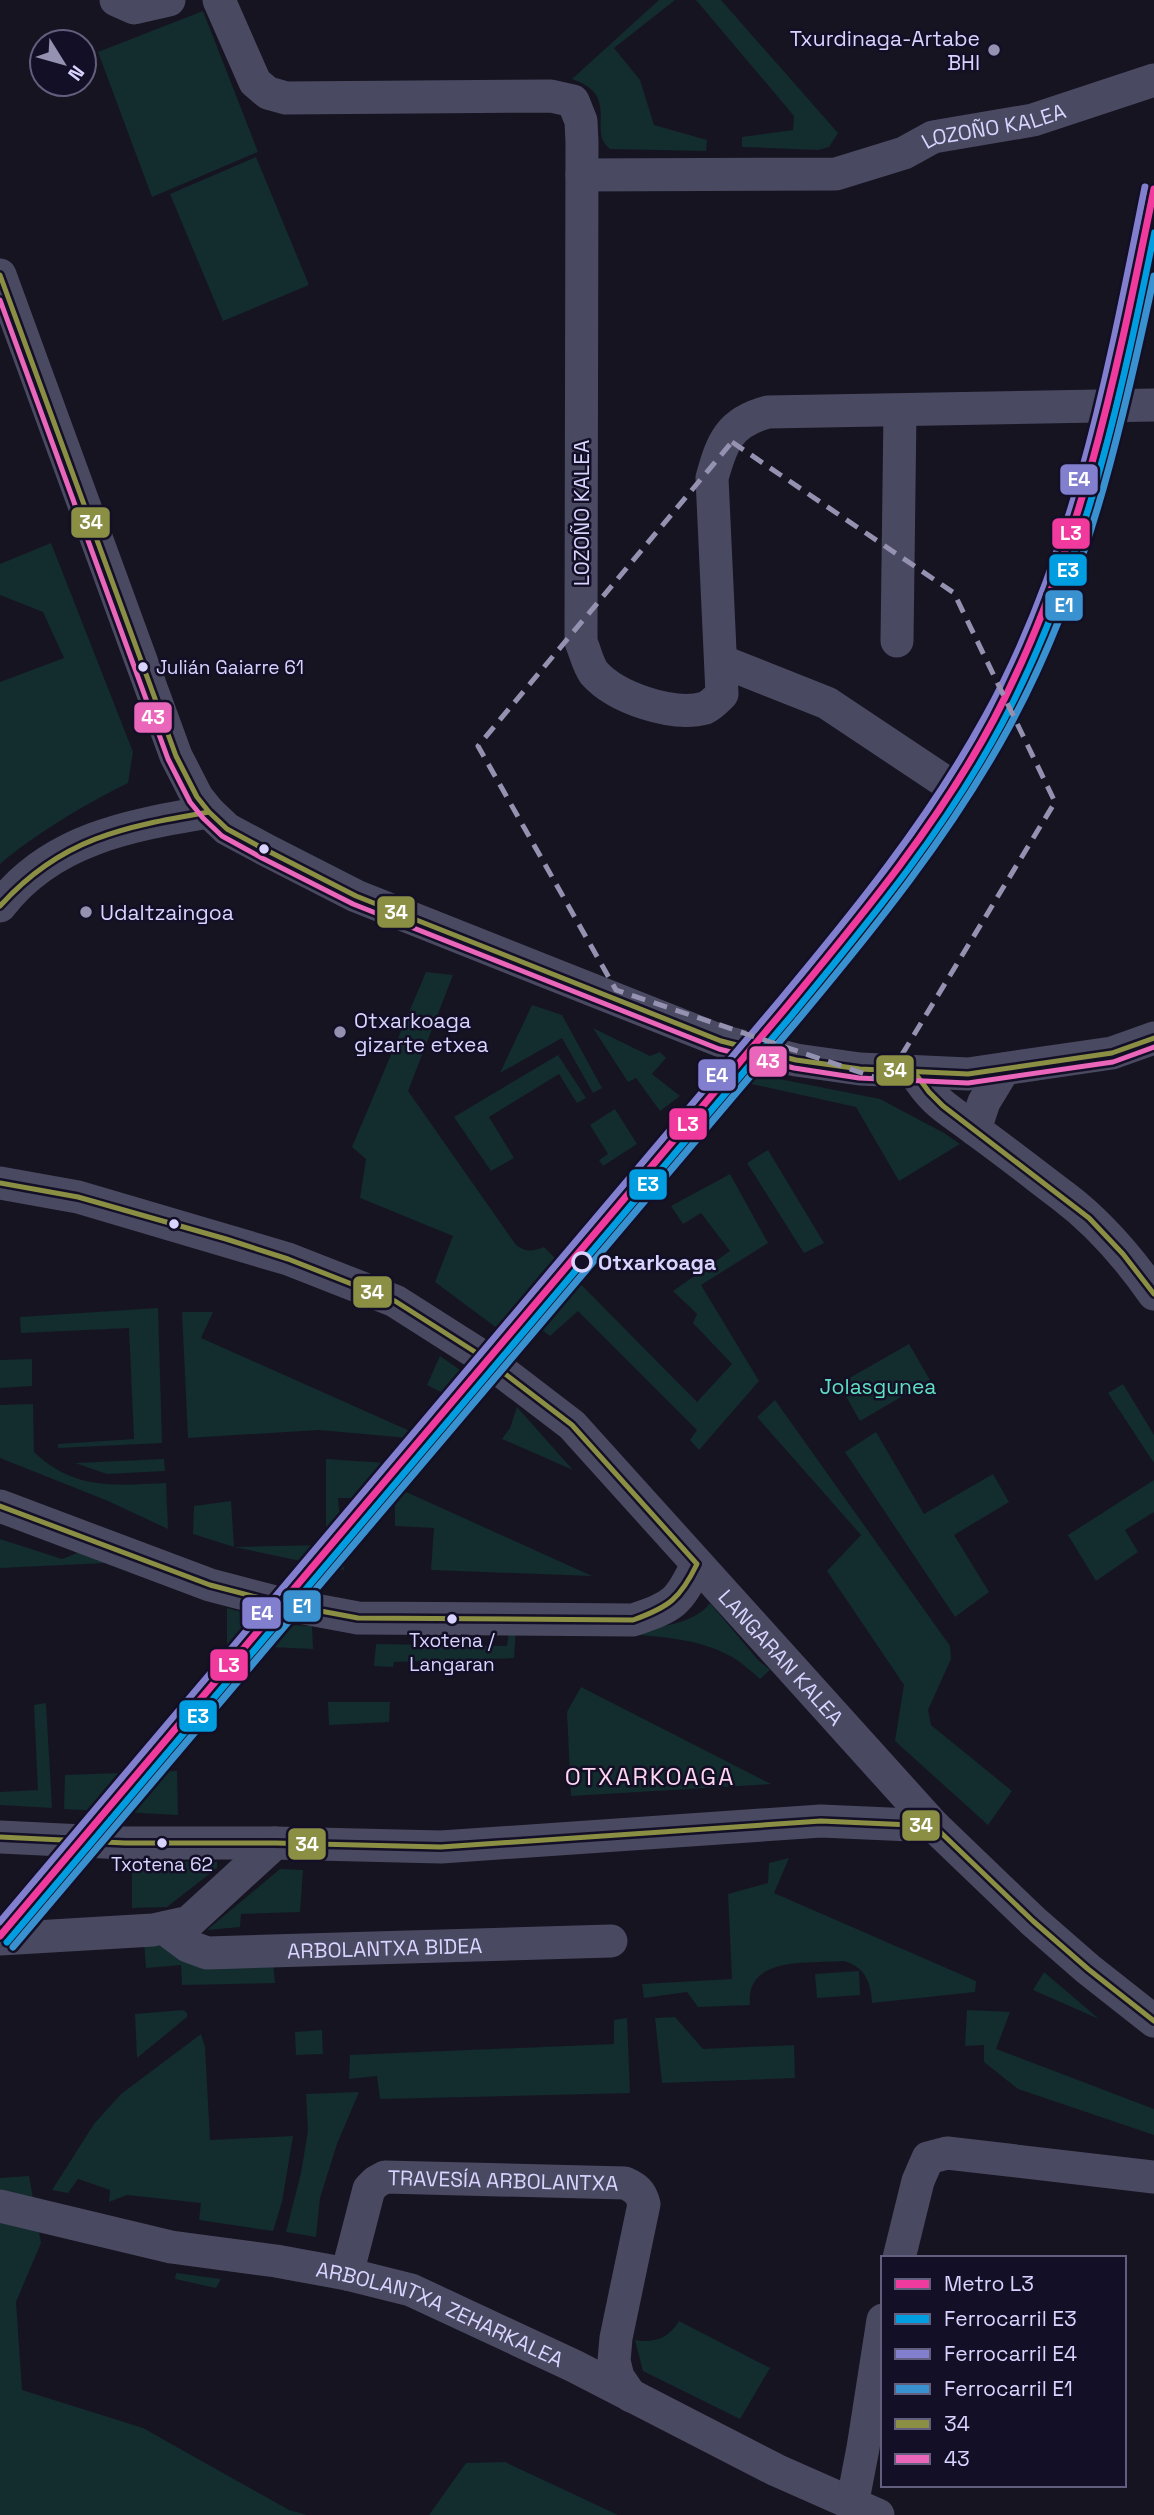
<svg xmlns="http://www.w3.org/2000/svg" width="1154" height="2515" font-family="'Space Grotesk',sans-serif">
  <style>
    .green { fill: #132c2d }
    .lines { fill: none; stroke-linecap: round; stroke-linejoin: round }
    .street { stroke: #4a4962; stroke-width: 33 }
    .bus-1-casing { stroke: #130f26; stroke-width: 10 }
    .bus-2-casing { stroke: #130f26; stroke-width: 10 }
    .bus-1 { stroke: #8a8f44; stroke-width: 5 }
    .bus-2 { stroke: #e966ba; stroke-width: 5 }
    .rail-1-casing { stroke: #130f26; stroke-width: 12 }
    .rail-2-casing { stroke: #130f26; stroke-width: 12 }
    .rail-3-casing { stroke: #130f26; stroke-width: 12 }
    .rail-1 { stroke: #009de0; stroke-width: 7 }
    .rail-2 { stroke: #827fcf; stroke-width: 7 }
    .rail-3 { stroke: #3a91d0; stroke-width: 7 }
    .metro-1-casing { stroke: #130f26; stroke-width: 12 }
    .metro-1 { stroke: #f03a9e; stroke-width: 7 }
    .marked { fill: none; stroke: #9591b1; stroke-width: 5; stroke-dasharray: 14 9; stroke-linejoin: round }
    .poi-dot { fill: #9591b1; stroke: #130f26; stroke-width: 2.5 }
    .bus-dot { fill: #d9d4ff; stroke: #130f26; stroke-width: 2.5 }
    .stop-dot { fill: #130f26; stroke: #d9d4ff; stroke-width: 3.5 }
    .labels { text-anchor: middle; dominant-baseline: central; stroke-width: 5; stroke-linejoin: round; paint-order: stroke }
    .bus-label { font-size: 19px; fill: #d9d4ff; stroke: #130f26 }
    .poi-label { font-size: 21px; fill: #d9d4ff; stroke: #130f26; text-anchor: start }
    .street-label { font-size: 21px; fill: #d9d4ff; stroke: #130f26 }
    .stop-label { font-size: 21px; font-weight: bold; fill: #d9d4ff; stroke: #130f26; text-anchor: start }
    .park-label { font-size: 21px; fill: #5fe0c0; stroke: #130f26 }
    .quarter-label { font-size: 24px; letter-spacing: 2px; fill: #ffd6f0; stroke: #130f26 }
    .line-badge { stroke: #130f26; stroke-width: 2.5 }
    .badge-label { font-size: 19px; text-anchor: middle; font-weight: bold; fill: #fff }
  </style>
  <rect width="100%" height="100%" fill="#161421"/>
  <path class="green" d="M 659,0 L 675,0 L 614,48 L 640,80 L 654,125 L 707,140 L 706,151 L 610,149 C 586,131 622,96 572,79 Z
    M 696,0 L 721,0 L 838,133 L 829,147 L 818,150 L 742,147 L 742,137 L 793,130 L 794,116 Z
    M 203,11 L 258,152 L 152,197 L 98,52 Z
    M 256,157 L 309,285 L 223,321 L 170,194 Z
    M 51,543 L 133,752 L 128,783 C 87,803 35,834 0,864 L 0,682 L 64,658 L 43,612 L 0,595 L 0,564 Z
    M 426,972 L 453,975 L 408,1091 L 516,1245 C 526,1252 532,1252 544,1247 L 697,1402 L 732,1364 L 693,1323 L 697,1314 L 673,1291 L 730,1251 L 701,1213 L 683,1224 L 671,1206 L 730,1174 L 768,1243 L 701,1285 L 759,1381 L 699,1450 L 690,1440 L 697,1430 L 578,1311 L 550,1336 L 538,1327 L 517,1343 L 435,1282 L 453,1236 L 360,1198 L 366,1159 L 352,1147 Z
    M 532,1005 L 562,1015 L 602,1088 L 593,1093 L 562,1038 L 500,1073 Z
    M 593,1028 L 650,1056 L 660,1052 L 666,1058 L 652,1074 L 680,1096 L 660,1111 L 636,1078 L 628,1082 Z
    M 558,1055 L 586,1098 L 577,1103 L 559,1074 L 489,1117 L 514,1158 L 491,1171 L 454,1117 Z
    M 711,1072 L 747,1083 L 760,1075 L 880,1099 L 944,1133 L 960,1144 L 899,1181 L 856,1107 L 747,1083 L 716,1099 L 705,1084 L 709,1080 Z
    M 615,1109 L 637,1144 L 603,1166 L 599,1160 L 608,1154 L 590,1125 Z
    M 768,1150 L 824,1243 L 804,1253 L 747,1163 Z
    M 158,1308 L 162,1443 L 58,1448 L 58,1444 L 134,1439 L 129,1328 L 21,1333 L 20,1317 Z
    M 182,1312 L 213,1312 L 201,1338 L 430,1440 L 319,1430 L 188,1438 Z
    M 909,1344 L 930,1380 L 860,1421 L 839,1384 Z
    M 440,1356 L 483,1386 C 474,1419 466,1424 436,1439 L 453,1398 L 427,1385 Z
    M 32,1359 L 32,1386 L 0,1388 L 0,1360 Z
    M 1123,1384 L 1154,1435 L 1154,1463 L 1108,1393 Z
    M 775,1400 L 950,1646 L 951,1659 L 928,1710 L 931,1725 L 1012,1791 L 988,1825 L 895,1741 L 904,1685 L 827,1571 L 861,1535 L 757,1417 Z
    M 33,1404 L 34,1452 C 75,1491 115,1485 166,1483 L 168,1529 L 108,1501 L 0,1458 L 0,1405 Z
    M 517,1407 L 573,1470 L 502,1439 L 510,1428 Z
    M 876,1432 L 924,1514 L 993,1474 L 1009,1502 L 954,1535 L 989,1592 L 955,1617 L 845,1452 Z
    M 164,1459 L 165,1471 L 107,1474 L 75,1463 Z
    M 326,1459 L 416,1465 L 404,1491 L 592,1576 L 431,1570 L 434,1528 L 395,1526 L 395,1498 L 338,1498 L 344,1570 L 234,1547 L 193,1534 L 194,1506 L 231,1501 L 234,1547 L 326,1545 Z
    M 1154,1480 L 1154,1512 L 1125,1530 L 1138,1552 L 1096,1581 L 1068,1535 Z
    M 0,1539 L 62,1559 L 87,1549 L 126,1562 L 0,1568 Z
    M 710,1603 L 758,1660 L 770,1670 L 760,1679 C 752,1672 743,1664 734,1658 C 696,1636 650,1636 607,1633 C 636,1630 693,1628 710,1603 Z
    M 227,1608 L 289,1625 L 312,1626 L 313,1649 L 227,1645 Z
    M 510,1624 L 516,1625 L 514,1658 L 394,1662 L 393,1667 L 374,1666 L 376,1644 L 507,1646 Z
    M 581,1687 L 771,1784 L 571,1796 L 567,1712 Z
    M 328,1702 L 390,1702 L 389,1722 L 329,1725 Z
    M 46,1703 L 52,1808 L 0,1805 L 0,1792 L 38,1790 L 34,1705 Z
    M 177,1771 L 178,1815 L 64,1809 L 65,1775 Z
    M 789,1858 L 774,1893 L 976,1981 L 975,1992 L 872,2003 C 871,1982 865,1967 844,1961 C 810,1964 745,1955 750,2005 L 698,2007 L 687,1992 L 644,1998 L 642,1984 L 732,1979 L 728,1894 L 768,1883 L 769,1863 Z
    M 132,1861 L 217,1862 L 217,1868 L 167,1907 L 132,1908 Z
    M 280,1869 L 303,1870 L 300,1912 L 241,1914 L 240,1927 L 207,1930 Z
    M 144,1941 L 273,1962 L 275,1983 L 182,1985 L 181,1965 L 146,1968 Z
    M 859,1971 L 860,1995 L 817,1998 L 815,1974 Z
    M 1044,1972 L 1099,2019 L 1033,1990 Z
    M 183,2010 L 187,2013 L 187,2017 L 137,2058 L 135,2014 Z
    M 967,2010 L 1010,2012 L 996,2049 L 1154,2109 L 1154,2135 L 1018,2089 L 984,2062 L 984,2045 L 965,2046 Z
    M 675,2017 L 703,2049 L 794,2045 L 795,2078 L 662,2083 L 655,2018 Z
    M 627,2018 L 630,2093 L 380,2099 L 377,2076 L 349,2079 L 350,2055 L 614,2044 L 614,2020 Z
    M 322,2030 L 323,2054 L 296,2055 L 295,2032 Z
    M 201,2034 L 205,2047 L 210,2140 L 293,2136 L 282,2202 L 273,2231 L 199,2220 L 201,2203 L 127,2195 L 109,2202 L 110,2190 L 78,2179 L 68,2193 L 52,2190 L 94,2124 L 121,2094 Z
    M 359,2092 L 337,2144 L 320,2198 L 316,2237 L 286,2232 L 301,2173 L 308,2131 L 306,2094 Z
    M 29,2176 L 41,2243 L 16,2302 L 22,2390 L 143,2428 L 289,2510 L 307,2515 L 0,2515 L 0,2178 Z
    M 176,2273 L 221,2279 L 216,2288 L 175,2279 Z
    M 679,2321 L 770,2368 L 740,2419 L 643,2371 L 635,2340 C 654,2343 668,2339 679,2321 Z
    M 505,2462 L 618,2515 L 429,2515 L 466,2463 Z"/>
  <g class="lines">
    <g class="street">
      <path d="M 116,0 L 134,8 L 169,0"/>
      <path d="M 219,0 L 255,82 L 268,93 L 286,98 L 551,96 L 573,101 L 581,121 L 582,142 L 581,642 C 585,651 588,665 594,673 C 616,698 673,717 705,708 C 712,705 717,699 722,694 L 712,478 C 722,442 729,422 768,412 L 1154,405"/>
      <path id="s1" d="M 582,175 L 836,174 L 904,153 L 933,137 L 1033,120 L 1154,80"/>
      <path d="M 0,275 L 176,756 L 197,797 L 209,812 L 227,829 L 266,850 L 356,896 L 721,1041 L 796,1060 L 860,1069 L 968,1074 L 1112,1053 L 1154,1038"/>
      <path d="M 897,641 L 900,411"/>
      <path d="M 721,661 L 827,703 L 956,789"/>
      <path d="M 0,906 C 51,839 131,825 209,812"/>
      <path d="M 915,1073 C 935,1105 949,1109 977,1131 C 1006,1152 1034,1174 1063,1196 C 1099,1223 1128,1257 1154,1294"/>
      <path d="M 975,1129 L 984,1102 L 1004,1069"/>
      <path id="s2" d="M 0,1183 L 78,1197 L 288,1259 L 395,1301 L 483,1357 L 572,1425 L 934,1826 L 1033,1921 L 1088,1969 L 1154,2021"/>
      <path d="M 0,1506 L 210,1585 L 283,1604 L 358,1618 L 633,1620 C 674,1606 679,1603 697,1564"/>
      <path d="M 0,1837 L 125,1843 L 275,1843 L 441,1847 L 821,1821 L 934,1826"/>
      <path id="s3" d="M 164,1928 L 188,1946 L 207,1953 L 611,1941"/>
      <path d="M 0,1939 L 153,1930 L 189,1922 L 275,1843"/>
      <path id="s4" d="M 0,2206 L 171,2247 L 276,2261 L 347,2274 L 411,2290 L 574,2366 L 776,2470 L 878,2515"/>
      <path d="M 899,2258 L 918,2181 L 928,2158 L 947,2153 L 1154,2177"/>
      <path id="s5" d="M 347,2274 L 369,2189 L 376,2182 L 385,2177 L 625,2183 C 636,2188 641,2192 644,2204 L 616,2338 L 614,2361 L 618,2377 L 631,2396"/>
      <path d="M 852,2505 L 863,2448 L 883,2320"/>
    </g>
    <g class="bus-1-casing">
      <path id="bus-1" d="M 0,275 L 176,756 L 197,797 L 209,812 L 227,829 L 266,850 L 356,896 L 721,1041 L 796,1060 L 860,1069 L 968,1074 L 1112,1053 L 1154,1038
        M 0,906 C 61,838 123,827 209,812
        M 915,1073 L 929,1092 L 943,1106 L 1089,1218 L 1123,1254 L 1154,1294
        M 0,1183 L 78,1197 L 226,1239 L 288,1259 L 395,1301 L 483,1357 L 572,1425 L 697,1564 C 680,1599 669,1607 633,1620 L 358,1618 L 283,1604 L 210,1585 L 0,1506
        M 0,1837 L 125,1843 L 275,1843 L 441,1847 L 821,1821 L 934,1826 L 1033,1921 L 1088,1969 L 1154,2021"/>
    </g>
    <g class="bus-2-casing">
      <path id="bus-2" d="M 0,300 L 168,759 L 190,802 L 203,818 L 222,836 L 262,858 L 353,904 L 719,1049 L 794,1068 L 859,1078 L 968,1083 L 1113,1062 L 1154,1047"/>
    </g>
    <use href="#bus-1" class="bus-1"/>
    <use href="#bus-2" class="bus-2"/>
    <g class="rail-1-casing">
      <path id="rail-1" d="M 7,1942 L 791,1016 C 867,923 945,830 1002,723 C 1083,570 1120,401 1154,233"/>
    </g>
    <g class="rail-2-casing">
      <path id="rail-2" d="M 0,1922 L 777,1004 C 853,913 928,821 985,717 C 1075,554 1109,367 1145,187"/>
    </g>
    <g class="rail-3-casing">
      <path id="rail-3" d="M 13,1947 L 797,1021 C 874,929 950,835 1008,729 C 1085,589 1121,431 1154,276"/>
    </g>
    <use href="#rail-1" class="rail-1"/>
    <use href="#rail-2" class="rail-2"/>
    <use href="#rail-3" class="rail-3"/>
    <g class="metro-1-casing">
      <path id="metro-1" d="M 0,1936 L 784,1010 C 860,918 938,825 994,719 C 1081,554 1117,370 1154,189"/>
    </g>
    <use href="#metro-1" class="metro-1"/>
  </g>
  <path class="marked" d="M 732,442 L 954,593 L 1055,802 L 886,1081 L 616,990 L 478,746 Z"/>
  <g class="poi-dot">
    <circle cx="994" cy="50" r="7"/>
    <circle cx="86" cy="912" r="7"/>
    <circle cx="340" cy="1032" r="7"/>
  </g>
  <g class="bus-dot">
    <circle cx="143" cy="667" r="6"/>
    <circle cx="264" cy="849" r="6"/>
    <circle cx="174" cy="1224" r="6"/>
    <circle cx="452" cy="1619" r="6"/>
    <circle cx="162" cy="1843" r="6"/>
  </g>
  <circle class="stop-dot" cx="582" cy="1262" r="9"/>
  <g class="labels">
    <g class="bus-label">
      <text x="156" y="667" text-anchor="start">Julián Gaiarre 61</text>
      <text x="452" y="1640">Txotena /<tspan x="452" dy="24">Langaran</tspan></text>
      <text x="162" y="1864">Txotena 62</text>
    </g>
    <g class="poi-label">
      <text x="980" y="38" text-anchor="end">Txurdinaga-Artabe<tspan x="980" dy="24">BHI</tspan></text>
      <text x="100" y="912">Udaltzaingoa</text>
      <text x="354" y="1020">Otxarkoaga<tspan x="354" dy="24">gizarte etxea</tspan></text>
    </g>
    <g class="street-label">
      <text stroke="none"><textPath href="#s1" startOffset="420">LOZOÑO KALEA</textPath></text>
      <text transform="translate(581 513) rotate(-90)">LOZOÑO KALEA</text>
      <text stroke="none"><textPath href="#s2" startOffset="942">LANGARAN KALEA</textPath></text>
      <text stroke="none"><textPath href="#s3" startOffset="228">ARBOLANTXA BIDEA</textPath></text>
      <text stroke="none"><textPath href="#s5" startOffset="226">TRAVESÍA ARBOLANTXA</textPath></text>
      <text stroke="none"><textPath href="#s4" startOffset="455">ARBOLANTXA ZEHARKALEA</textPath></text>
    </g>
    <g class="stop-label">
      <text x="598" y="1262">Otxarkoaga</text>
    </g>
    <g class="park-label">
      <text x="878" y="1386">Jolasgunea</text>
    </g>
    <g class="quarter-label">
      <text x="650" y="1776">OTXARKOAGA</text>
    </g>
  </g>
  <g class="line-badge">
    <rect x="1059" y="463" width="40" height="33" rx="7" fill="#827fcf"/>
    <rect x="70" y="506" width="41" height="33" rx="7" fill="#8a8f44"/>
    <rect x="1051" y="517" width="40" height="33" rx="7" fill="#f03a9e"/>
    <rect x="1048" y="553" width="40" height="34" rx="7" fill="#009de0"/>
    <rect x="1044" y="589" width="40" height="33" rx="7" fill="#3a91d0"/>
    <rect x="133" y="701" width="40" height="33" rx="7" fill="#e966ba"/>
    <rect x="376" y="895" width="40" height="34" rx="7" fill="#8a8f44"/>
    <rect x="748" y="1045" width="40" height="33" rx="7" fill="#e966ba"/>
    <rect x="875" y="1054" width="40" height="33" rx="7" fill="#8a8f44"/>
    <rect x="697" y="1058" width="40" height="34" rx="7" fill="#827fcf"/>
    <rect x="668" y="1107" width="40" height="34" rx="7" fill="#f03a9e"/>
    <rect x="628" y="1168" width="40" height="33" rx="7" fill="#009de0"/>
    <rect x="352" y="1275" width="41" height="34" rx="7" fill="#8a8f44"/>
    <rect x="282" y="1589" width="40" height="34" rx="7" fill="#3a91d0"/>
    <rect x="241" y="1596" width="41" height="34" rx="7" fill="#827fcf"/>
    <rect x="209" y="1648" width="40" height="34" rx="7" fill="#f03a9e"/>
    <rect x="178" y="1699" width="40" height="34" rx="7" fill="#009de0"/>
    <rect x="901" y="1809" width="40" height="33" rx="7" fill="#8a8f44"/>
    <rect x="287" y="1827" width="40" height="34" rx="7" fill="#8a8f44"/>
  </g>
  <g class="badge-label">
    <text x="1079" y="486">E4</text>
    <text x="91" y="529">34</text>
    <text x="1071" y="540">L3</text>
    <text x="1068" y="577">E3</text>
    <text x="1064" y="612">E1</text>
    <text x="153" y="724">43</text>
    <text x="396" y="919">34</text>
    <text x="768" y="1068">43</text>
    <text x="895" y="1077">34</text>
    <text x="717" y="1082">E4</text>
    <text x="688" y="1131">L3</text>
    <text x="648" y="1191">E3</text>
    <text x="372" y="1299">34</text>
    <text x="302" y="1613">E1</text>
    <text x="262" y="1620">E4</text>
    <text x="229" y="1672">L3</text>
    <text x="198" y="1723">E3</text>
    <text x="921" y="1832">34</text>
    <text x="307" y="1851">34</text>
  </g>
  <rect x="881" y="2256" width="245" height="231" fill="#130f26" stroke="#625e7d" stroke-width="2"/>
  <rect x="895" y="2279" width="35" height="10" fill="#f03a9e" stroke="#625e7d" stroke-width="2"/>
  <text x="944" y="2291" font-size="21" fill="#d9d4ff">Metro L3</text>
  <rect x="895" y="2314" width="35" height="10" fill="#009de0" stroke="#625e7d" stroke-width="2"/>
  <text x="944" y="2326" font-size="21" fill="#d9d4ff">Ferrocarril E3</text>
  <rect x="895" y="2349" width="35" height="10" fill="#827fcf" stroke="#625e7d" stroke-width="2"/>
  <text x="944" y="2361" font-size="21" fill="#d9d4ff">Ferrocarril E4</text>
  <rect x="895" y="2384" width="35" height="10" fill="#3a91d0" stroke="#625e7d" stroke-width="2"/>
  <text x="944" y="2396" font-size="21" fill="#d9d4ff">Ferrocarril E1</text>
  <rect x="895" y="2419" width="35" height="10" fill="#8a8f44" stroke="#625e7d" stroke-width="2"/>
  <text x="944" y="2431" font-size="21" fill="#d9d4ff">34</text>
  <rect x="895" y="2454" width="35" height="10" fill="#e966ba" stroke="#625e7d" stroke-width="2"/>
  <text x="944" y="2466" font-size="21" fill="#d9d4ff">43</text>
  <g transform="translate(63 63) rotate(127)"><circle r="33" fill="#130f26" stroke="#625e7d" stroke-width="2"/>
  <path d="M0-5L12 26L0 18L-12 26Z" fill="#9591b1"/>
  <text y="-10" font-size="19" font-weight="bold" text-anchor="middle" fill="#d9d4ff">N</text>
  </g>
</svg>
